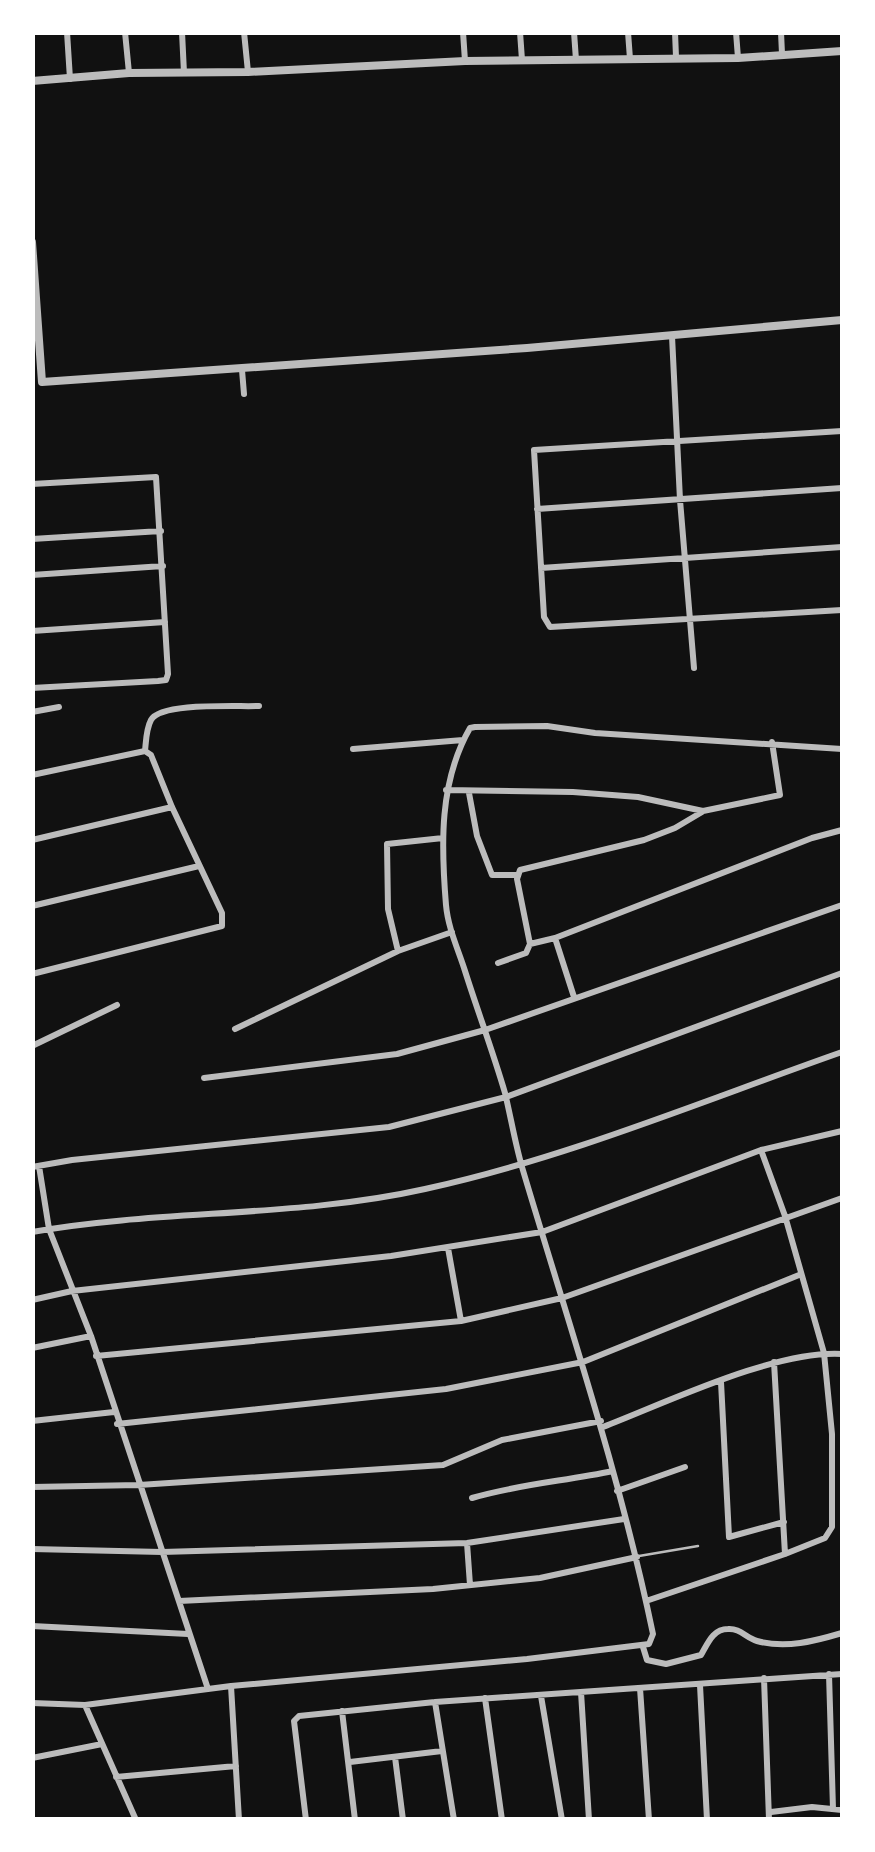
<svg xmlns="http://www.w3.org/2000/svg" width="875" height="1852" font-family="'Nunito Sans',sans-serif">
  <style>
    .lines { fill: none; stroke-linecap: round; stroke-linejoin: round }
    .service { stroke: #bcbcbc; stroke-width: 2.5 }
    .minor { stroke: #bcbcbc; stroke-width: 6 }
    .tertiary { stroke: #bcbcbc; stroke-width: 8 }
  </style>
  <rect width="100%" height="100%" fill="#111"/>
  <g class="lines">
    <path class="service" d="M 639,1556 L 698,1546"/>
    <path class="minor" d="M 67,32 L 70,79
      M 125,32 L 129,73
      M 182,32 L 184,73
      M 244,32 L 248,72
      M 463,32 L 465,61
      M 520,32 L 522,60
      M 574,32 L 576,60
      M 628,32 L 630,59
      M 675,32 L 676,57
      M 736,32 L 738,58
      M 781,32 L 782,54
      M 672,336 L 680,500 L 694,668
      M 242,370 L 244,394
      M 842,431 L 534,450 L 544,617 L 550,627 L 842,610
      M 32,484 L 156,477 L 168,674 L 166,680 L 158,681 L 32,688
      M 537,509 L 842,488
      M 32,539 L 161,531
      M 541,568 L 842,547
      M 32,575 L 163,566
      M 32,631 L 165,622
      M 32,712 L 59,707
      M 353,749 L 463,740
      M 32,775 L 145,751 C 146,742 146,729 151,720 C 161,702 238,707 259,706
      M 446,790 L 573,792 L 638,797 L 703,811 L 780,795 L 772,742
      M 469,793 L 477,836 L 492,875 L 517,875
      M 32,840 L 172,807
      M 32,906 L 199,866
      M 555,938 L 574,997
      M 530,944 L 517,879 L 520,870 L 644,840 L 675,828 L 702,812
      M 398,951 L 388,909 L 387,844 L 443,838
      M 498,963 L 526,953 L 530,944 L 555,938 L 812,838 L 842,830
      M 32,974 L 222,926 L 222,913 L 172,807 L 151,755 L 145,751
      M 235,1029 L 398,951 L 452,932
      M 32,1046 L 117,1005
      M 204,1078 L 397,1054 L 485,1030 L 842,905
      M 39,1166 L 49,1229 L 91,1336 L 208,1689
      M 32,1167 L 72,1160 L 389,1127 L 506,1097 L 842,973
      M 32,1232 C 162,1209 296,1218 425,1189 C 567,1158 705,1100 842,1052
      M 448,1248 L 461,1321
      M 32,1300 L 72,1291 L 391,1256 L 542,1232 L 761,1150 L 842,1131
      M 32,1348 L 91,1336
      M 96,1356 L 461,1321 L 562,1298 L 842,1198
      M 774,1362 L 785,1554
      M 721,1382 L 729,1537 L 784,1522
      M 32,1421 L 114,1412
      M 117,1424 L 446,1389 L 583,1362 L 799,1275
      M 603,1427 C 668,1402 775,1350 842,1354
      M 32,1487 L 139,1485 L 443,1465 L 502,1440 L 601,1421
      M 617,1491 L 685,1467
      M 472,1498 C 519,1484 566,1481 613,1471
      M 467,1543 L 470,1585
      M 32,1549 L 162,1552 L 467,1543 L 624,1519
      M 179,1601 L 433,1589 L 540,1578 L 637,1557
      M 646,1601 L 785,1554 L 825,1538 L 832,1527 L 832,1434 L 824,1353 L 785,1216 L 761,1150
      M 32,1626 L 188,1634
      M 643,1647 L 647,1660 L 666,1664 L 701,1655 C 708,1643 713,1629 728,1629 C 740,1628 746,1638 757,1641 C 786,1649 815,1641 842,1633
      M 829,1674 L 833,1809
      M 764,1678 L 769,1820
      M 700,1685 L 707,1820
      M 231,1686 L 239,1820
      M 640,1688 L 649,1820
      M 581,1692 L 589,1820
      M 541,1696 L 562,1820
      M 485,1698 L 502,1820
      M 435,1702 L 454,1820
      M 32,1703 L 85,1705 L 231,1686 L 527,1659 L 649,1644 L 653,1634 C 620,1475 568,1322 522,1167 C 515,1143 511,1118 505,1093 C 493,1052 478,1012 465,971 C 458,949 448,928 446,905 C 441,845 439,782 470,728 L 475,727 L 547,726 L 595,733 L 842,749
      M 85,1705 L 136,1820
      M 342,1711 L 355,1820
      M 395,1757 L 403,1820
      M 32,1758 L 102,1744
      M 350,1762 L 442,1751
      M 116,1777 L 236,1766
      M 771,1812 L 812,1807 L 842,1810
      M 306,1820 L 294,1721 L 299,1716 L 435,1702 L 842,1674"/>
    <path class="tertiary" d="M 32,81 L 129,73 L 248,72 L 465,61 L 738,58 L 842,51
      M 32,242 L 42,382 L 527,348 L 842,320"/>
  </g>
  <rect width="875" height="1852" fill="none" stroke="#ffffff" stroke-width="70"/>
</svg>
